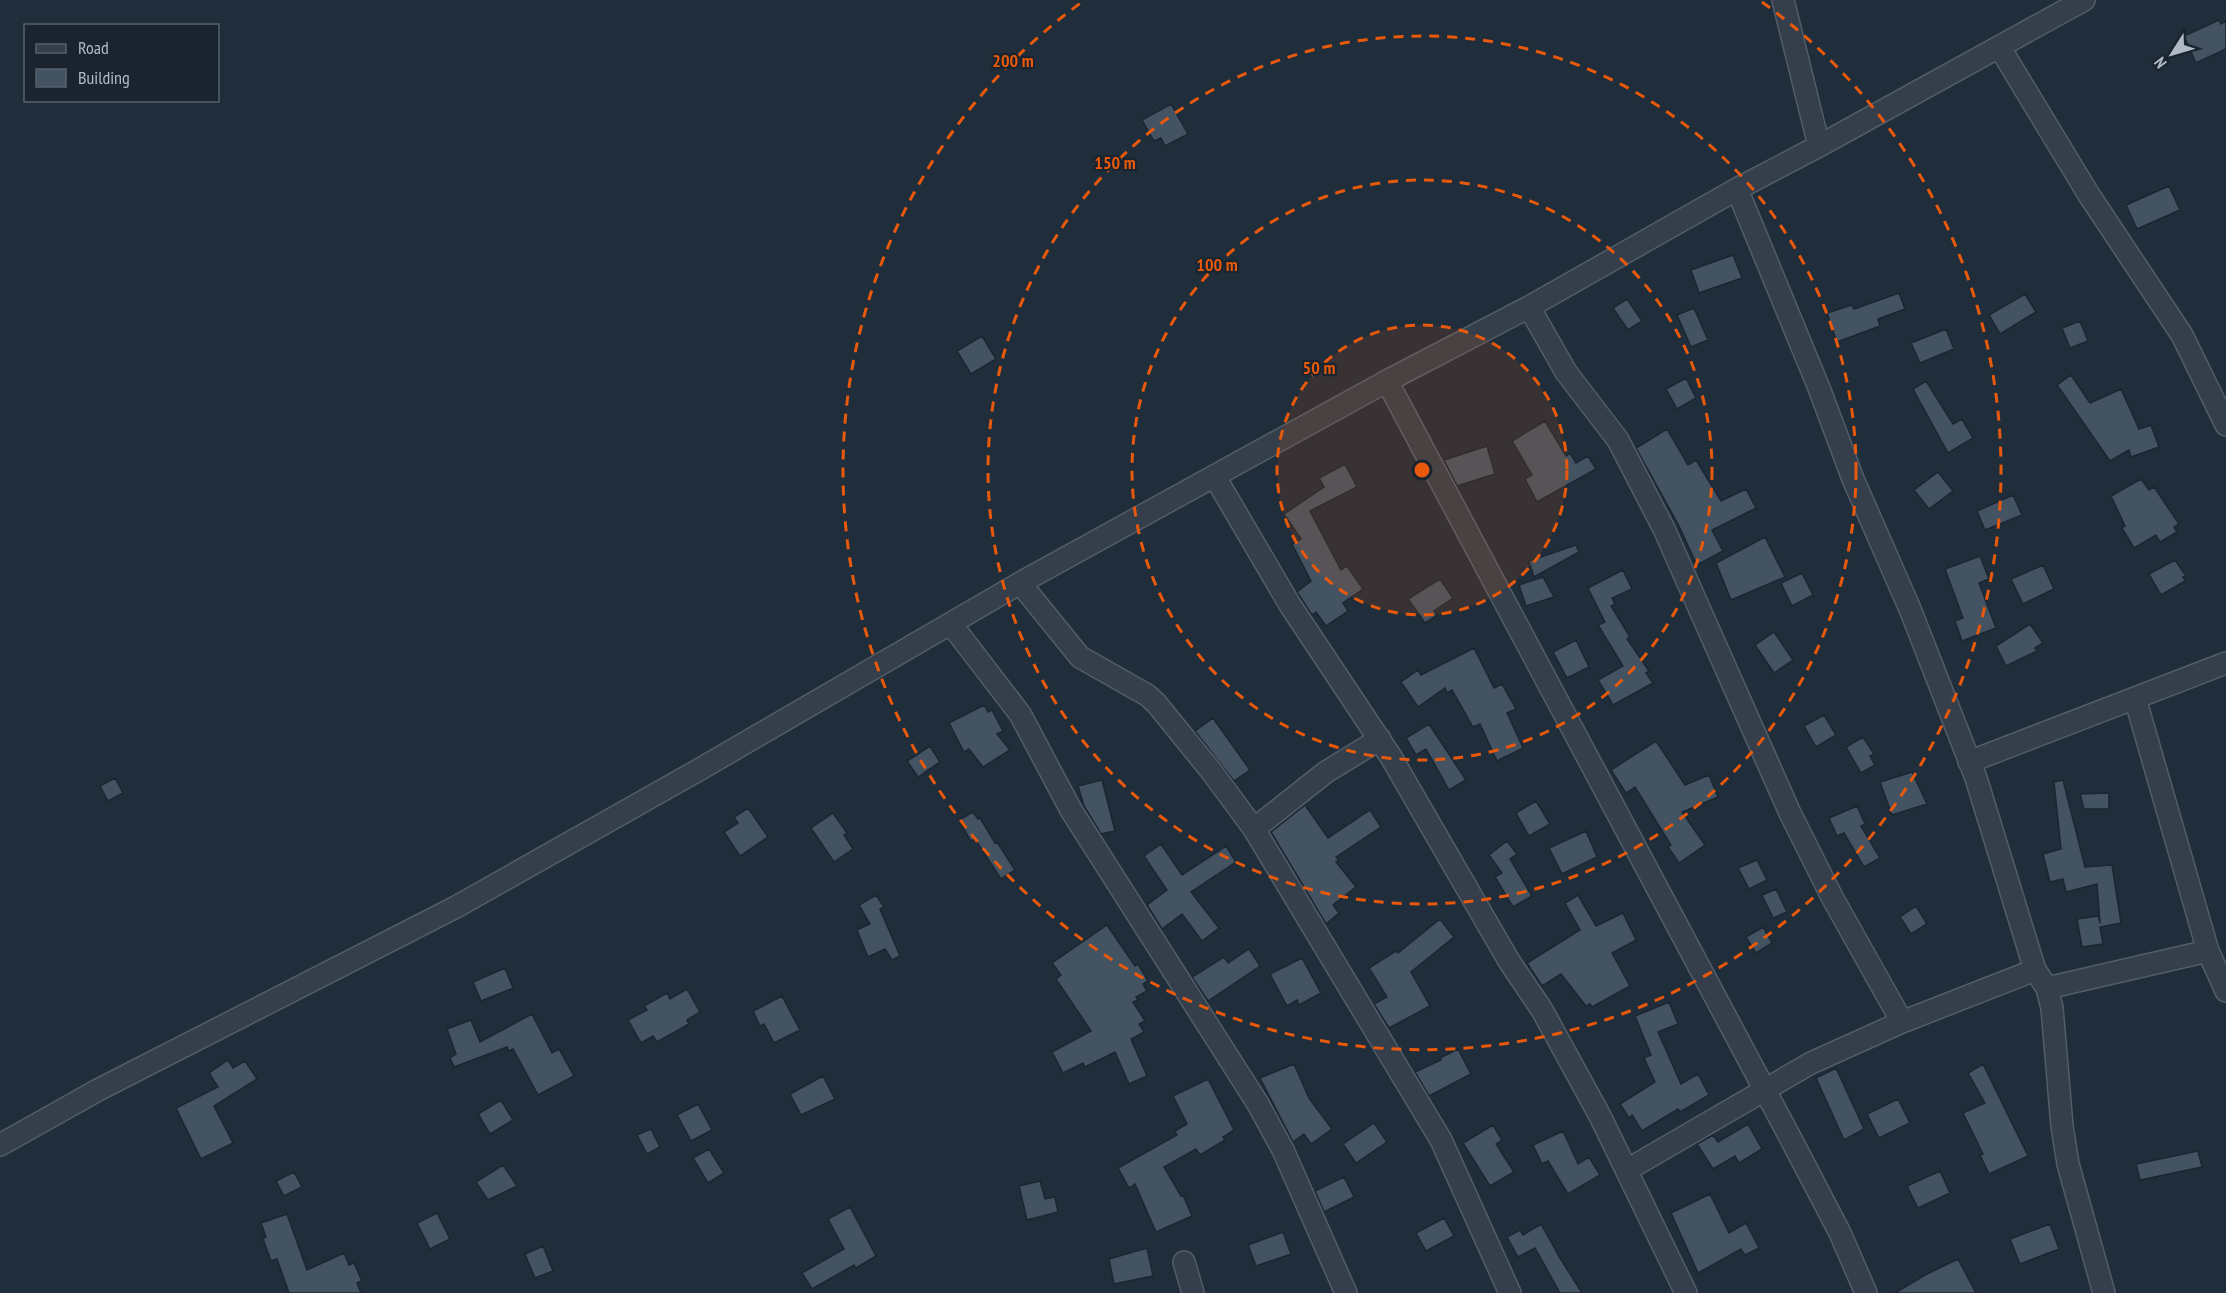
<svg xmlns="http://www.w3.org/2000/svg" width="2226" height="1293" font-family="'PT Sans Narrow',sans-serif">
  <style>
    .building { fill: #445362; stroke: #1c2632; stroke-width: 1.5 }
    .lines { fill: none; stroke-linecap: round; stroke-linejoin: round }
    .minor-casing { stroke: #525d69; stroke-width: 24 }
    .minor { stroke: #343f4b; stroke-width: 21 }
    .ring { fill: none; stroke: #e8590c; stroke-width: 3; stroke-dasharray: 10 8 }
    .centre { fill: #e8590c; stroke: #1a242f; stroke-width: 3 }
    .ring-label { font-size: 18px; text-anchor: middle; font-weight: bold; fill: #e8590c; stroke: #1a242f; stroke-width: 4.5; stroke-linejoin: round; paint-order: stroke }
  </style>
  <rect width="100%" height="100%" fill="#202d3b"/>
  <path class="building" d="M 2219,20 L 2221,24 L 2226,21 L 2226,49 L 2196,63 L 2184,36 Z
    M 1171,104 L 1188,134 L 1165,146 L 1161,138 L 1154,141 L 1142,120 Z
    M 2169,186 L 2180,210 L 2137,229 L 2126,205 Z
    M 1733,255 L 1742,278 L 1699,293 L 1691,270 Z
    M 1899,293 L 1905,309 L 1878,319 L 1880,326 L 1837,342 L 1827,313 L 1852,305 L 1854,309 Z
    M 2025,294 L 2036,312 L 2000,334 L 1989,315 Z
    M 1627,299 L 1642,321 L 1628,330 L 1613,308 Z
    M 1694,308 L 1708,340 L 1691,347 L 1677,315 Z
    M 2080,321 L 2088,341 L 2070,348 L 2062,328 Z
    M 1946,329 L 1954,349 L 1920,363 L 1911,343 Z
    M 982,336 L 996,359 L 971,374 L 957,351 Z
    M 2071,375 L 2090,403 L 2121,389 L 2139,429 L 2151,425 L 2159,447 L 2131,457 L 2129,450 L 2110,461 L 2057,385 Z
    M 1686,378 L 1696,398 L 1677,409 L 1666,389 Z
    M 1926,381 L 1953,424 L 1962,419 L 1973,438 L 1948,453 L 1913,389 Z
    M 1545,421 L 1566,456 L 1570,453 L 1576,463 L 1588,456 L 1596,469 L 1537,502 L 1525,479 L 1532,475 L 1512,441 Z
    M 1667,429 L 1688,465 L 1696,460 L 1721,501 L 1746,489 L 1756,508 L 1712,530 L 1723,551 L 1697,565 L 1679,526 L 1636,448 Z
    M 1487,446 L 1495,474 L 1457,486 L 1444,460 Z
    M 1345,464 L 1357,487 L 1310,511 L 1341,570 L 1347,566 L 1363,589 L 1343,603 L 1348,611 L 1326,626 L 1316,612 L 1312,615 L 1297,592 L 1311,581 L 1292,544 L 1301,539 L 1284,514 L 1324,487 L 1319,478 Z
    M 1938,472 L 1953,491 L 1929,509 L 1914,490 Z
    M 2141,479 L 2149,490 L 2154,487 L 2179,524 L 2174,527 L 2177,532 L 2160,542 L 2156,535 L 2134,548 L 2122,528 L 2125,526 L 2111,496 Z
    M 2013,495 L 2022,515 L 1985,530 L 1977,511 Z
    M 1765,537 L 1785,577 L 1731,600 L 1716,563 Z
    M 1576,545 L 1579,552 L 1534,577 L 1529,561 Z
    M 1980,556 L 1989,579 L 1979,583 L 1996,628 L 1962,641 L 1955,621 L 1963,618 L 1945,569 Z
    M 2175,560 L 2186,576 L 2183,577 L 2185,581 L 2161,595 L 2149,574 Z
    M 2043,565 L 2054,589 L 2023,604 L 2011,579 Z
    M 1623,570 L 1632,589 L 1612,598 L 1615,604 L 1611,606 L 1630,637 L 1627,639 L 1649,671 L 1646,673 L 1653,683 L 1613,705 L 1598,680 L 1623,666 L 1598,625 L 1605,622 L 1588,588 Z
    M 1802,573 L 1813,595 L 1792,606 L 1781,583 Z
    M 1543,577 L 1554,597 L 1526,606 L 1519,585 Z
    M 1440,579 L 1453,598 L 1434,611 L 1437,615 L 1425,623 L 1408,599 Z
    M 2030,624 L 2043,643 L 2035,648 L 2037,651 L 2006,666 L 1996,646 Z
    M 1774,632 L 1793,660 L 1774,673 L 1755,645 Z
    M 1576,640 L 1589,667 L 1567,678 L 1553,652 Z
    M 1474,648 L 1494,688 L 1502,684 L 1516,709 L 1507,713 L 1523,748 L 1497,761 L 1480,724 L 1473,727 L 1452,690 L 1447,693 L 1445,688 L 1418,707 L 1401,682 L 1418,670 L 1421,675 Z
    M 984,705 L 988,712 L 992,710 L 1003,731 L 997,734 L 1010,750 L 983,767 L 969,749 L 964,752 L 949,723 Z
    M 1824,715 L 1836,735 L 1816,747 L 1804,726 Z
    M 1213,718 L 1250,770 L 1234,781 L 1195,731 Z
    M 1429,724 L 1466,780 L 1449,790 L 1426,749 L 1416,755 L 1406,738 Z
    M 1863,737 L 1874,754 L 1870,756 L 1875,765 L 1861,773 L 1846,747 Z
    M 1656,741 L 1685,785 L 1709,775 L 1718,797 L 1682,812 L 1705,845 L 1679,863 L 1668,847 L 1671,845 L 1635,787 L 1626,793 L 1611,770 Z
    M 930,746 L 940,762 L 918,777 L 907,761 Z
    M 1912,772 L 1927,804 L 1892,815 L 1880,782 Z
    M 115,778 L 123,793 L 108,801 L 100,786 Z
    M 1102,780 L 1115,831 L 1101,834 L 1084,806 L 1078,786 Z
    M 2063,780 L 2085,867 L 2112,865 L 2121,923 L 2100,927 L 2103,944 L 2082,947 L 2077,919 L 2098,916 L 2100,923 L 2097,884 L 2066,892 L 2063,879 L 2050,882 L 2043,854 L 2061,849 L 2054,782 Z
    M 2109,793 L 2109,809 L 2084,809 L 2080,794 Z
    M 1536,801 L 1550,824 L 1529,836 L 1516,813 Z
    M 1305,805 L 1328,838 L 1370,810 L 1381,827 L 1336,857 L 1339,860 L 1336,862 L 1356,887 L 1333,905 L 1339,913 L 1326,924 L 1271,832 Z
    M 1857,806 L 1865,824 L 1861,826 L 1880,858 L 1864,867 L 1844,833 L 1837,836 L 1829,818 Z
    M 748,808 L 768,837 L 740,856 L 724,832 L 738,823 L 734,817 Z
    M 973,812 L 978,819 L 980,818 L 995,843 L 997,842 L 1015,870 L 1001,879 L 975,839 L 971,841 L 959,820 Z
    M 833,813 L 847,833 L 844,835 L 853,849 L 834,862 L 811,828 Z
    M 1586,831 L 1597,857 L 1562,874 L 1549,848 Z
    M 1507,841 L 1517,854 L 1510,859 L 1532,896 L 1513,907 L 1495,877 L 1502,873 L 1489,855 Z
    M 1161,844 L 1182,875 L 1226,846 L 1236,862 L 1191,892 L 1219,928 L 1202,941 L 1182,914 L 1162,929 L 1147,905 L 1167,890 L 1144,856 Z
    M 1757,860 L 1767,880 L 1749,889 L 1738,868 Z
    M 1776,889 L 1787,912 L 1773,918 L 1762,895 Z
    M 876,895 L 884,907 L 880,909 L 900,956 L 892,960 L 885,949 L 868,957 L 857,930 L 870,924 L 859,905 Z
    M 1578,895 L 1596,926 L 1623,913 L 1636,940 L 1612,953 L 1630,986 L 1592,1007 L 1590,1004 L 1586,1006 L 1561,974 L 1542,986 L 1527,963 L 1580,930 L 1565,903 Z
    M 1916,906 L 1927,924 L 1911,934 L 1900,917 Z
    M 1440,919 L 1454,937 L 1411,972 L 1430,1006 L 1389,1028 L 1374,1004 L 1387,997 L 1369,968 L 1396,951 L 1398,953 Z
    M 1107,925 L 1135,966 L 1138,964 L 1148,981 L 1143,984 L 1147,991 L 1136,997 L 1138,1000 L 1133,1002 L 1145,1021 L 1139,1024 L 1144,1032 L 1131,1039 L 1147,1076 L 1129,1084 L 1115,1052 L 1085,1067 L 1083,1063 L 1063,1073 L 1052,1052 L 1091,1031 L 1056,979 L 1061,975 L 1052,963 Z
    M 1763,927 L 1772,943 L 1756,953 L 1746,937 Z
    M 1249,949 L 1260,966 L 1208,1001 L 1192,977 L 1224,957 L 1228,963 Z
    M 1302,958 L 1321,993 L 1299,1005 L 1297,1000 L 1287,1006 L 1270,974 Z
    M 505,968 L 513,988 L 481,1001 L 473,982 Z
    M 687,989 L 700,1012 L 687,1020 L 689,1024 L 657,1042 L 653,1036 L 641,1043 L 628,1020 L 647,1010 L 644,1006 L 667,993 L 670,999 Z
    M 782,996 L 800,1030 L 774,1043 L 764,1024 L 760,1026 L 753,1011 Z
    M 1669,1002 L 1678,1024 L 1658,1032 L 1681,1084 L 1698,1074 L 1709,1095 L 1680,1112 L 1678,1109 L 1642,1131 L 1632,1115 L 1629,1118 L 1620,1104 L 1655,1082 L 1644,1058 L 1651,1055 L 1635,1016 Z
    M 532,1014 L 552,1053 L 559,1049 L 574,1076 L 538,1095 L 513,1049 L 509,1051 L 507,1047 L 454,1067 L 450,1058 L 456,1054 L 447,1029 L 471,1020 L 480,1042 Z
    M 1458,1049 L 1471,1074 L 1429,1096 L 1415,1072 L 1441,1060 L 1440,1058 Z
    M 228,1060 L 233,1068 L 245,1061 L 257,1079 L 214,1106 L 233,1143 L 201,1159 L 176,1108 L 218,1087 L 209,1073 Z
    M 1294,1064 L 1309,1098 L 1332,1129 L 1311,1144 L 1304,1134 L 1293,1142 L 1260,1078 Z
    M 1983,1064 L 2028,1156 L 1989,1174 L 1980,1155 L 1983,1154 L 1963,1113 L 1985,1103 L 1968,1073 Z
    M 1836,1068 L 1864,1129 L 1844,1140 L 1816,1078 Z
    M 823,1076 L 835,1099 L 801,1115 L 790,1094 Z
    M 1208,1079 L 1234,1130 L 1223,1137 L 1225,1140 L 1200,1155 L 1196,1149 L 1164,1167 L 1181,1196 L 1183,1195 L 1192,1216 L 1156,1232 L 1135,1184 L 1129,1188 L 1118,1168 L 1177,1135 L 1175,1131 L 1187,1124 L 1173,1096 Z
    M 1898,1099 L 1910,1123 L 1879,1138 L 1867,1114 Z
    M 501,1100 L 513,1120 L 490,1134 L 478,1114 Z
    M 698,1104 L 712,1130 L 691,1141 L 677,1115 Z
    M 1374,1123 L 1387,1142 L 1356,1163 L 1343,1144 Z
    M 1748,1124 L 1762,1149 L 1739,1163 L 1735,1156 L 1713,1169 L 1697,1144 L 1713,1135 L 1718,1142 Z
    M 1493,1125 L 1502,1140 L 1496,1144 L 1514,1172 L 1490,1186 L 1463,1143 Z
    M 651,1129 L 660,1147 L 647,1154 L 637,1135 Z
    M 1563,1131 L 1578,1164 L 1589,1157 L 1600,1175 L 1568,1194 L 1548,1161 L 1542,1164 L 1533,1145 Z
    M 709,1149 L 724,1173 L 708,1183 L 693,1158 Z
    M 2198,1151 L 2202,1167 L 2140,1180 L 2136,1164 Z
    M 503,1165 L 517,1186 L 488,1200 L 476,1182 Z
    M 1940,1171 L 1950,1193 L 1918,1208 L 1907,1186 Z
    M 294,1172 L 302,1187 L 284,1196 L 276,1181 Z
    M 1344,1177 L 1354,1197 L 1324,1212 L 1315,1191 Z
    M 1040,1181 L 1045,1199 L 1055,1197 L 1058,1212 L 1027,1220 L 1019,1186 Z
    M 1710,1194 L 1729,1233 L 1746,1223 L 1759,1248 L 1745,1255 L 1741,1249 L 1698,1273 L 1671,1213 Z
    M 850,1207 L 876,1256 L 856,1268 L 854,1265 L 812,1289 L 802,1273 L 844,1249 L 828,1219 Z
    M 437,1213 L 450,1239 L 430,1249 L 417,1223 Z
    M 287,1214 L 307,1270 L 344,1253 L 349,1265 L 354,1263 L 362,1281 L 357,1283 L 361,1293 L 289,1293 L 277,1259 L 271,1261 L 263,1239 L 266,1237 L 261,1223 Z
    M 1444,1218 L 1454,1236 L 1426,1251 L 1416,1233 Z
    M 1541,1224 L 1560,1258 L 1582,1293 L 1560,1293 L 1535,1248 L 1518,1257 L 1507,1237 L 1520,1230 L 1523,1235 Z
    M 2050,1224 L 2059,1249 L 2020,1264 L 2010,1239 Z
    M 1283,1232 L 1291,1254 L 1256,1266 L 1248,1245 Z
    M 543,1246 L 553,1271 L 535,1278 L 525,1254 Z
    M 1147,1248 L 1153,1276 L 1114,1284 L 1109,1259 Z
    M 1958,1259 L 1976,1293 L 1895,1293 L 1925,1275 Z"/>
  <g class="lines">
    <g class="minor-casing">
      <path id="minor" d="M 1783,0 L 1819,146
        M 2000,48 L 2089,195 L 2182,335 L 2226,425
        M 1737,189 L 1819,388 L 1853,479 L 1910,609 L 1976,778 L 2035,970 L 2047,988 L 2052,1008 L 2062,1126 L 2068,1164 L 2104,1293
        M 1529,307 L 1566,372 L 1618,440 L 1664,529 L 1790,813 L 1832,897 L 1902,1022
        M 1387,381 L 1792,1141 L 1840,1233 L 1866,1293
        M 1215,477 L 1290,605 L 1391,757 L 1509,961 L 1542,1010 L 1600,1116 L 1686,1293
        M 1020,583 L 1080,657 L 1147,695 L 1156,703 L 1212,772 L 1254,829 L 1441,1140 L 1510,1293
        M 951,624 L 1020,714 L 1071,810 L 1258,1104 L 1283,1150 L 1346,1293
        M 2135,698 L 2208,951 L 2226,991
        M 1969,762 L 2226,663
        M 1254,829 L 1326,772 L 1380,739
        M 2047,988 L 2208,951
        M 0,1145 L 98,1090 L 456,907 L 702,768 L 1020,583 L 1387,381 L 1529,307 L 1737,189 L 1819,146 L 2084,0
        M 1627,1170 L 1811,1063 L 1902,1022 L 2035,970
        M 1184,1262 L 1193,1293"/>
    </g>
    <use href="#minor" class="minor"/>
  </g>
  <circle cx="1422" cy="470" r="145" fill="#e8590c" fill-opacity=".12"/>
  <g class="ring">
    <circle cx="1422" cy="470" r="145"/>
    <circle cx="1422" cy="470" r="290"/>
    <circle cx="1422" cy="470" r="434"/>
    <path d="M1762 2A579 579 0 1 1 1082 2"/>
  </g>
  <circle cx="1422" cy="470" r="9" class="centre"/>
  <g class="ring-label">
    <text x="1013" y="67">200 m</text>
    <text x="1115" y="169">150 m</text>
    <text x="1217" y="271">100 m</text>
    <text x="1319" y="374">50 m</text>
  </g>
  <rect x="24" y="24" width="195" height="78" fill="#1a242f" stroke="#56606c" stroke-width="1.5"/>
  <rect x="36" y="44" width="30" height="9" fill="#343f4b" stroke="#56606c" stroke-width="1.5"/>
  <text x="78" y="54" font-size="18" fill="#afbac7">Road</text>
  <rect x="36" y="69" width="30" height="18" fill="#445362" stroke="#56606c" stroke-width="1.5"/>
  <text x="78" y="84" font-size="18" fill="#afbac7">Building</text>
  <g transform="translate(2172 54) rotate(233)" stroke="#1a242f" stroke-width="4.5" paint-order="stroke">
  <path d="M0-4.5L10 22L0 15L-10 22Z" fill="#afbac7"/>
  <text y="-9" font-size="16" font-weight="bold" text-anchor="middle" fill="#afbac7">N</text>
  </g>
</svg>
